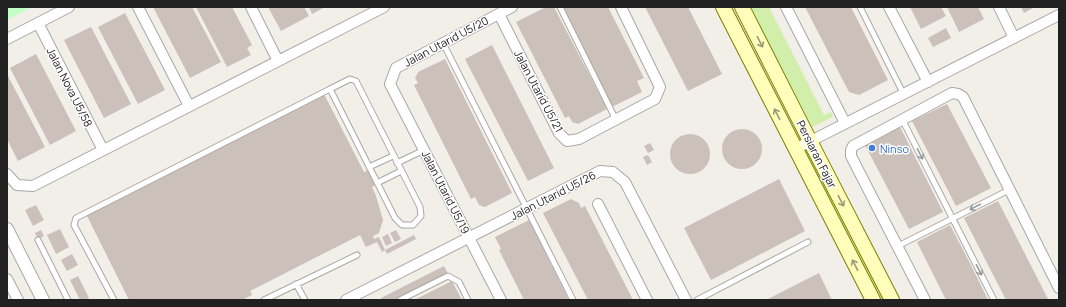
<svg xmlns="http://www.w3.org/2000/svg" width="1066" height="307" font-family="Manrope,sans-serif">
  <style>
    .grass { fill: #d1efab }
    .park { fill: #c3fec4 }
    .building { fill: #cbc0ba }
    .lines { fill: none; stroke-linecap: round; stroke-linejoin: round }
    .service-casing { stroke: #a8a8a8; stroke-width: 7 }
    .minor-casing { stroke: #a8a8a8; stroke-width: 12 }
    .tertiary-casing { stroke: #a8a8a8; stroke-width: 14 }
    .secondary-casing { stroke: #7b8100; stroke-width: 16 }
    .service { stroke: #fff; stroke-width: 5 }
    .minor { stroke: #fff; stroke-width: 10 }
    .tertiary { stroke: #fff; stroke-width: 12 }
    .secondary { stroke: #fefdba; stroke-width: 14 }
    .oneway { stroke: #9b9a75 }
    .oneway2 { stroke: #9b9b9b }
    .shop-dot { fill: #3f7fe0; stroke: #fff; stroke-width: 1.5 }
    .labels { text-anchor: middle; dominant-baseline: central; stroke-width: 3; stroke-linejoin: round; paint-order: stroke }
    .street-label { font-size: 11px; fill: #212121; stroke: #fff }
    .shop-label { font-size: 11px; fill: #366cbe; stroke: #fff; text-anchor: start }
  </style>
  <rect width="100%" height="100%" fill="#f2eee8"/>
  <path class="grass" d="M 750,7 L 769,7 L 824,115 L 831,112 L 833,117 L 812,127 Z
    M 808,152 L 885,300 L 880,300 L 804,154 Z"/>
  <path class="park" d="M 7,7 L 32,7 L 7,20 Z"/>
  <path class="building" d="M 153,7 L 192,7 L 221,62 L 190,78 Z
    M 196,7 L 232,7 L 252,45 L 247,48 L 251,55 L 227,67 Z
    M 268,7 L 304,7 L 309,16 L 281,31 Z
    M 309,7 L 325,7 L 312,14 Z
    M 546,7 L 554,7 L 607,109 L 578,124 L 572,122 L 569,116 L 565,118 L 516,22 Z
    M 561,7 L 608,7 L 644,78 L 637,81 L 642,92 L 612,107 Z
    M 645,7 L 688,7 L 722,74 L 688,91 Z
    M 805,7 L 851,7 L 888,80 L 859,95 L 849,92 Z
    M 910,7 L 941,7 L 946,16 L 921,29 Z
    M 947,7 L 978,7 L 984,19 L 959,32 Z
    M 1021,7 L 1035,7 L 1024,13 Z
    M 125,13 L 165,90 L 138,104 L 98,27 Z
    M 91,27 L 131,104 L 104,118 L 64,40 Z
    M 946,28 L 951,38 L 933,47 L 928,38 Z
    M 492,45 L 554,168 L 528,181 L 465,59 Z
    M 36,54 L 76,131 L 50,145 L 10,68 Z
    M 445,59 L 512,193 L 485,207 L 479,205 L 475,197 L 471,199 L 414,85 L 418,83 L 415,78 L 418,72 Z
    M 7,74 L 45,147 L 18,161 L 7,139 Z
    M 324,94 L 364,172 L 369,170 L 376,184 L 372,187 L 376,196 L 383,220 L 379,233 L 373,236 L 374,239 L 379,237 L 385,250 L 414,235 L 416,239 L 387,254 L 385,250 L 382,252 L 377,242 L 366,247 L 360,235 L 250,291 L 252,295 L 242,300 L 129,300 L 86,214 Z
    M 947,104 L 991,188 L 956,206 L 912,121 Z
    M 900,127 L 943,212 L 909,229 L 865,145 Z
    M722 149a20 20 0 1 1 40 0a20 20 0 1 1-40 0Z
    M670 154a20 20 0 1 1 40 0a20 20 0 1 1-40 0Z
    M 650,143 L 654,150 L 648,153 L 644,146 Z
    M 648,155 L 652,162 L 647,165 L 643,157 Z
    M 779,179 L 805,231 L 711,280 L 684,228 Z
    M 571,199 L 579,203 L 581,208 L 585,206 L 633,300 L 588,300 L 543,213 Z
    M 998,201 L 1048,299 L 1048,300 L 1006,300 L 964,218 Z
    M 36,205 L 44,220 L 33,226 L 25,210 Z
    M 529,220 L 569,300 L 524,300 L 499,250 L 501,249 L 495,237 Z
    M 950,225 L 971,265 L 988,300 L 946,300 L 917,242 Z
    M 60,229 L 69,247 L 56,254 L 47,235 Z
    M 41,230 L 44,236 L 38,239 L 35,233 Z
    M 396,230 L 401,239 L 395,242 L 390,233 Z
    M 388,234 L 392,243 L 386,246 L 382,237 Z
    M 72,254 L 78,265 L 67,271 L 61,260 Z
    M 444,266 L 448,274 L 397,300 L 382,300 L 381,298 Z
    M 819,273 L 832,300 L 766,300 Z
    M 78,276 L 89,298 L 84,300 L 80,300 L 70,280 Z
    M 452,281 L 462,300 L 414,300 Z"/>
  <g class="lines">
    <g class="service-casing">
      <path id="service" d="M 560,7 L 616,120
        M 860,7 L 904,95
        M 443,43 L 573,300
        M 350,79 L 356,81 L 420,207 L 421,216 L 413,225 L 402,225 L 395,218 L 330,89 Z
        M 902,119 L 994,300
        M 397,163 L 424,150
        M 369,167 L 393,156
        M 377,183 L 401,171
        M 38,240 L 68,300
        M 898,246 L 1009,190
        M 296,284 L 305,300
        M 114,300 L 74,225 L 76,218 L 330,89
        M 264,300 L 357,255
        M 400,300 L 448,276 L 459,282 L 468,300
        M 697,300 L 808,242"/>
    </g>
    <g class="minor-casing">
      <path id="minor" d="M 138,7 L 189,106
        M 251,7 L 278,61
        M 786,7 L 845,123
        M 889,7 L 928,82
        M 999,7 L 1014,38
        M 499,14 L 559,133 L 567,141 L 579,139 L 655,99 L 660,87 L 621,7
        M 38,23 L 103,150
        M 7,39 L 69,7
        M 795,149 L 1059,15
        M 7,174 L 17,185 L 33,186 L 384,7
        M 598,204 L 647,300
        M 7,279 L 18,300
        M 346,300 L 600,171 L 613,172 L 625,182 L 686,300
        M 501,300 L 390,84 L 396,68 L 512,7
        M 925,300 L 851,156 L 851,150 L 853,146 L 952,93 L 958,94 L 963,97 L 1059,288"/>
    </g>
    <g class="tertiary-casing">
      <path id="tertiary" d="M 7,229 L 43,300"/>
    </g>
    <g class="secondary-casing">
      <path id="secondary" d="M 723,7 L 873,300
        M 742,7 L 810,141 L 892,300"/>
    </g>
    <use href="#service" class="service"/>
    <use href="#minor" class="minor"/>
    <use href="#tertiary" class="tertiary"/>
    <use href="#secondary" class="secondary"/>
  </g>
  <defs><path id="oneway-shaft" d="M-6 0H5M1.5-3L5.5 0L1.5 3" fill="none" stroke-width="1.6" stroke-linecap="round" stroke-linejoin="round"/></defs>
  <g class="oneway">
    <use href="#oneway-shaft" transform="translate(760 42) rotate(63)"/>
    <use href="#oneway-shaft" transform="translate(777 114) rotate(-117)"/>
    <use href="#oneway-shaft" transform="translate(841 201) rotate(63)"/>
    <use href="#oneway-shaft" transform="translate(855 265) rotate(-117)"/>
  </g>
  <g class="oneway2">
    <use href="#oneway-shaft" transform="translate(920 154) rotate(63)"/>
    <use href="#oneway-shaft" transform="translate(975 207) rotate(153)"/>
    <use href="#oneway-shaft" transform="translate(979 270) rotate(63)"/>
  </g>
  <circle class="shop-dot" cx="872" cy="148" r="4"/>
  <g class="labels">
    <g class="street-label">
      <text transform="translate(446 41) rotate(-28)">Jalan Utarid U5/20</text>
      <text transform="translate(70 87) rotate(63)">Jalan Nova U5/58</text>
      <text transform="translate(539 91) rotate(62)">Jalan Utarid U5/21</text>
      <text transform="translate(817 154) rotate(63)">Persiaran Fajar</text>
      <text transform="translate(446 192) rotate(63)">Jalan Utarid U5/19</text>
      <text transform="translate(553 195) rotate(-27)">Jalan Utarid U5/26</text>
    </g>
    <g class="shop-label">
      <text x="880" y="148">Ninso</text>
    </g>
  </g>
  <rect width="1066" height="307" fill="none" stroke="#212121" stroke-width="16"/>
</svg>
